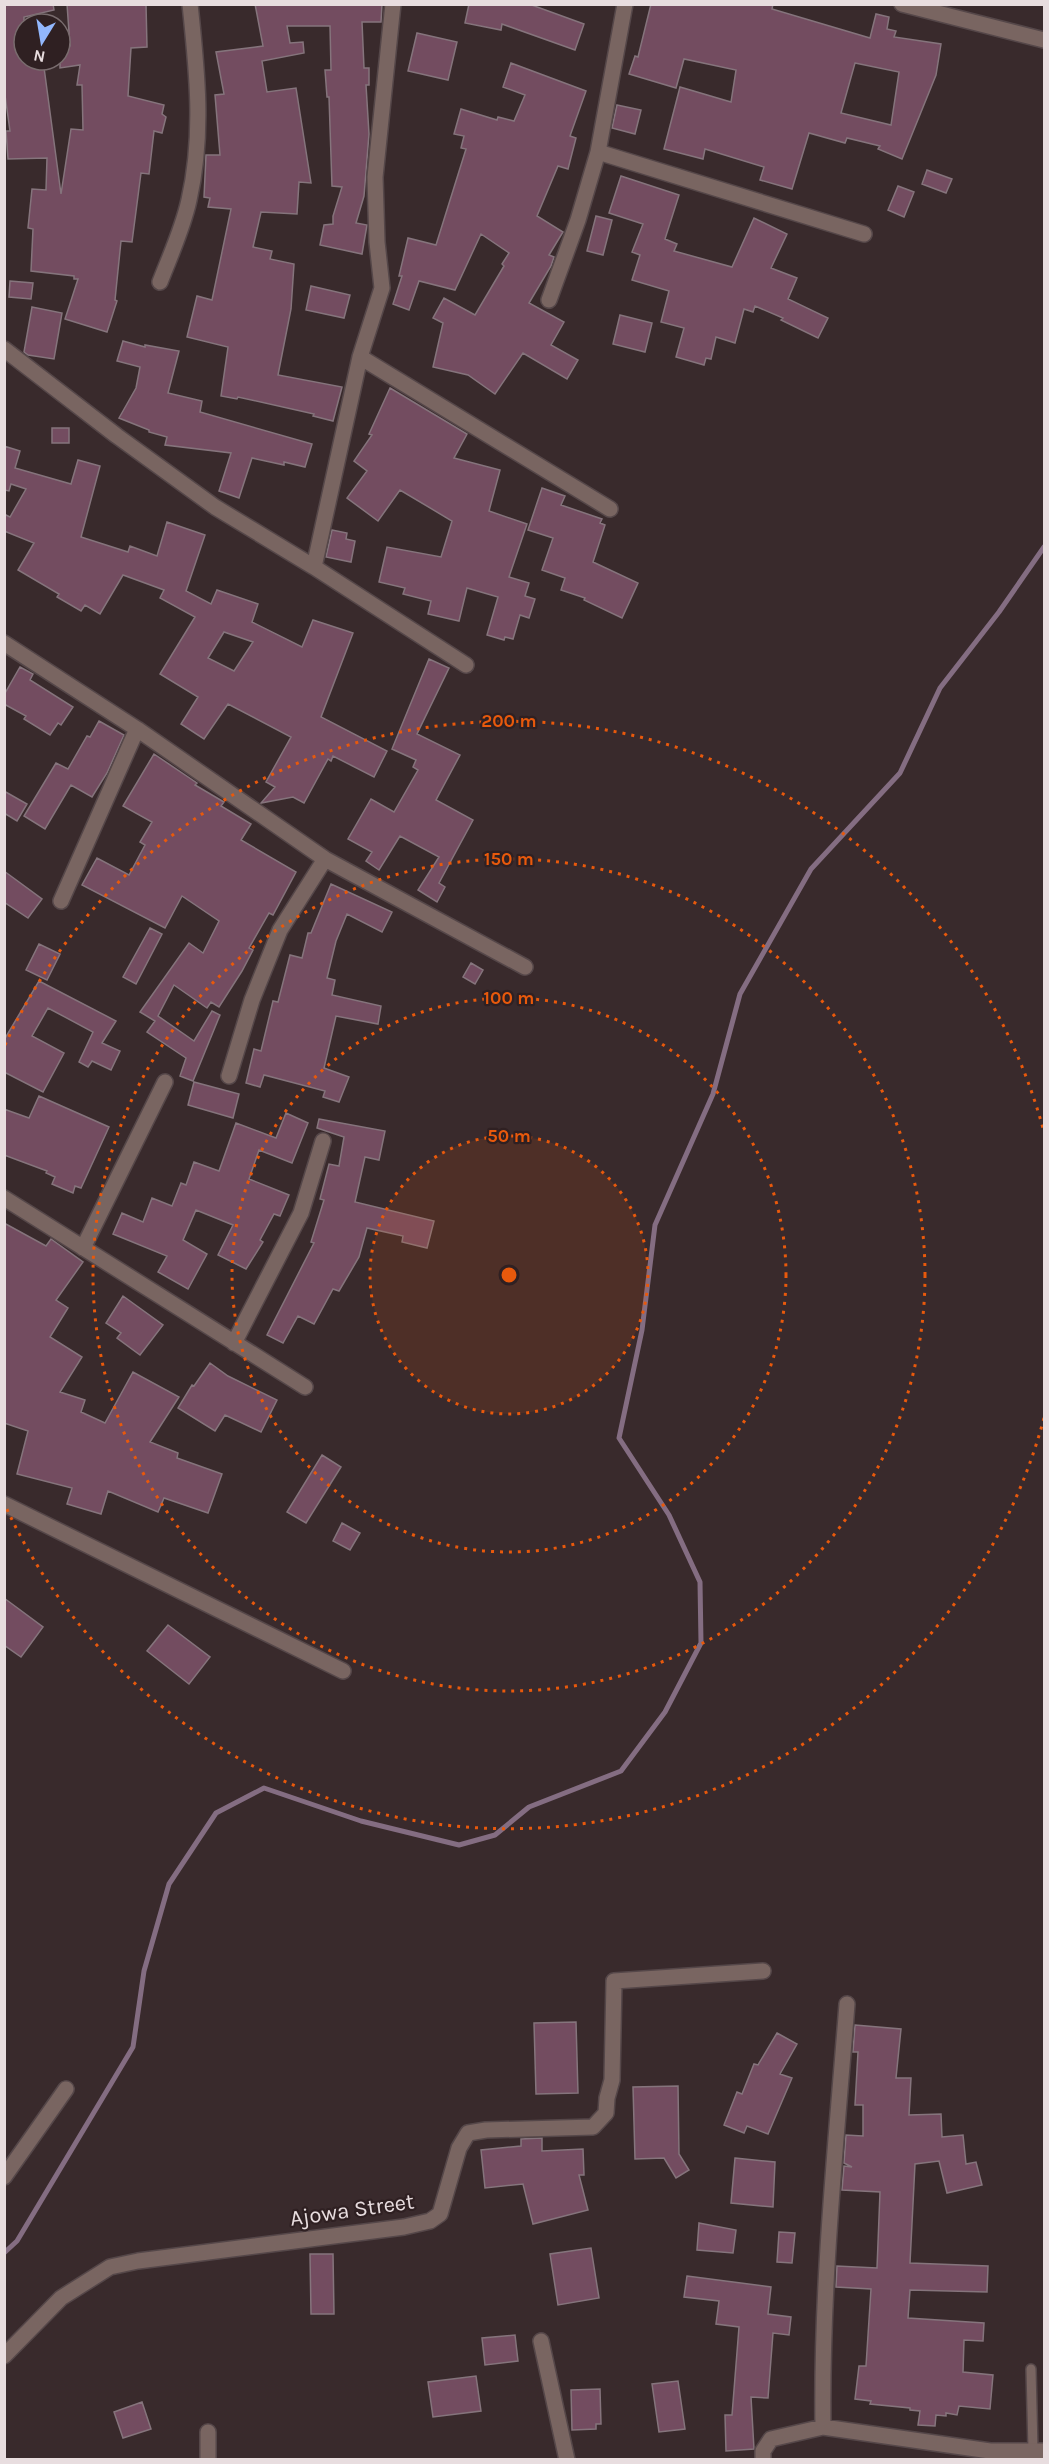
<svg xmlns="http://www.w3.org/2000/svg" width="1049" height="2464" font-family="Karla,sans-serif">
  <style>
    .lines { fill: none; stroke-linecap: round; stroke-linejoin: round }
    .stream { stroke: #846d82; stroke-width: 5 }
    .building { fill: #734c60; stroke: #85747c; stroke-width: 1.5; fill-rule: evenodd }
    .service-casing { stroke: #554749; stroke-width: 12 }
    .minor-casing { stroke: #554749; stroke-width: 18 }
    .service { stroke: #796561; stroke-width: 9 }
    .minor { stroke: #796561; stroke-width: 15 }
    .ring { fill: none; stroke: #e8590c; stroke-width: 3; stroke-dasharray: 3 6 }
    .labels { text-anchor: middle; dominant-baseline: central; stroke-width: 4.5; stroke-linejoin: round; paint-order: stroke }
    .street-label { font-size: 22px; fill: #e8dddf; stroke: #2f2022 }
    .centre { fill: #e8590c; stroke: #2f2022; stroke-width: 3 }
    .ring-label { font-size: 18px; text-anchor: middle; font-weight: bold; fill: #e8590c; stroke: #2f2022; stroke-width: 4.5; stroke-linejoin: round; paint-order: stroke }
  </style>
  <rect width="100%" height="100%" fill="#392a2c"/>
  <g class="lines">
    <path class="stream" d="M 4,2253 L 17,2241 L 133,2047 L 144,1971 L 169,1884 L 216,1813 L 264,1788 L 361,1821 L 459,1845 L 495,1835 L 529,1807 L 621,1771 L 665,1712 L 701,1643 L 700,1582 L 669,1515 L 619,1438 L 642,1330 L 655,1225 L 713,1094 L 740,994 L 811,869 L 900,773 L 940,688 L 999,612 L 1044,547"/>
  </g>
  <path class="building" d="M 4,4 L 53,4 L 54,10 L 24,17 L 24,60 L 43,60 L 61,194 L 71,129 L 83,130 L 82,85 L 77,85 L 80,65 L 60,68 L 60,48 L 70,46 L 67,4 L 146,4 L 147,47 L 131,48 L 128,96 L 164,105 L 162,114 L 166,117 L 162,133 L 154,131 L 149,174 L 141,173 L 132,242 L 121,241 L 115,300 L 117,301 L 107,332 L 65,319 L 78,279 L 74,279 L 74,276 L 31,271 L 33,229 L 28,228 L 32,189 L 46,190 L 47,158 L 8,159 L 6,131 L 10,131 L 4,88 Z
    M 255,4 L 382,4 L 381,22 L 362,22 L 364,68 L 369,68 L 369,85 L 366,85 L 369,134 L 364,196 L 356,223 L 367,225 L 362,254 L 320,245 L 324,225 L 333,224 L 333,216 L 342,187 L 332,186 L 329,97 L 327,97 L 325,70 L 331,70 L 330,26 L 287,26 L 290,43 L 303,42 L 304,53 L 262,61 L 267,92 L 296,88 L 311,183 L 299,182 L 297,214 L 261,212 L 253,247 L 272,251 L 270,259 L 294,264 L 291,309 L 278,375 L 342,387 L 333,421 L 313,416 L 314,414 L 238,397 L 237,399 L 221,396 L 228,347 L 187,337 L 197,296 L 212,300 L 231,209 L 208,207 L 210,198 L 204,197 L 206,155 L 220,155 L 215,95 L 224,94 L 216,52 L 263,46 Z
    M 469,4 L 529,4 L 584,24 L 575,50 L 502,24 L 501,30 L 465,23 Z
    M 651,4 L 773,4 L 772,9 L 870,38 L 876,14 L 889,17 L 887,29 L 896,31 L 894,37 L 941,44 L 936,75 L 902,159 L 878,149 L 880,146 L 847,138 L 845,143 L 809,133 L 792,189 L 760,180 L 764,167 L 705,149 L 703,159 L 664,149 L 680,87 L 731,102 L 736,70 L 684,59 L 676,88 L 629,74 L 635,56 L 638,57 ZM 855,63 L 899,72 L 891,125 L 841,113 Z
    M 417,33 L 457,42 L 448,80 L 408,71 Z
    M 511,63 L 586,91 L 570,136 L 576,138 L 568,169 L 558,166 L 537,216 L 563,232 L 549,255 L 554,257 L 551,266 L 529,303 L 564,322 L 551,345 L 578,360 L 567,379 L 523,353 L 495,394 L 468,375 L 433,367 L 443,323 L 433,318 L 444,298 L 475,315 L 504,266 L 502,264 L 509,253 L 481,234 L 455,290 L 419,281 L 409,310 L 393,304 L 402,276 L 399,276 L 408,238 L 436,245 L 466,149 L 461,148 L 464,136 L 454,134 L 461,109 L 497,120 L 498,117 L 514,121 L 525,95 L 503,87 Z
    M 617,105 L 641,110 L 635,134 L 612,128 Z
    M 927,170 L 952,179 L 946,193 L 922,184 Z
    M 621,176 L 679,195 L 665,239 L 677,244 L 674,251 L 732,267 L 754,218 L 787,234 L 771,268 L 797,278 L 788,299 L 828,318 L 818,338 L 781,320 L 783,318 L 755,306 L 753,312 L 744,309 L 735,343 L 716,337 L 711,359 L 706,358 L 704,365 L 676,357 L 684,328 L 661,322 L 669,291 L 632,280 L 640,255 L 632,252 L 643,224 L 609,213 Z
    M 898,186 L 914,192 L 904,217 L 888,210 Z
    M 596,216 L 612,220 L 603,255 L 587,251 Z
    M 10,281 L 33,283 L 31,299 L 9,297 Z
    M 311,286 L 350,295 L 344,318 L 306,310 Z
    M 32,307 L 62,313 L 54,359 L 28,355 L 24,352 Z
    M 620,315 L 652,323 L 645,352 L 613,344 Z
    M 123,341 L 145,347 L 145,345 L 179,351 L 168,393 L 202,401 L 200,412 L 312,444 L 305,467 L 284,462 L 284,465 L 252,458 L 239,498 L 219,491 L 231,453 L 165,445 L 167,437 L 149,432 L 149,430 L 119,418 L 136,388 L 140,367 L 117,361 Z
    M 390,388 L 467,434 L 454,458 L 500,470 L 489,511 L 527,524 L 509,577 L 529,583 L 525,596 L 535,599 L 529,618 L 520,615 L 513,639 L 505,637 L 504,640 L 487,635 L 498,597 L 467,588 L 459,621 L 428,614 L 431,601 L 403,594 L 405,588 L 379,582 L 387,547 L 441,557 L 452,521 L 400,490 L 378,521 L 347,498 L 367,471 L 354,461 L 372,435 L 369,434 Z
    M 52,428 L 69,428 L 69,443 L 52,443 Z
    M 4,446 L 20,451 L 15,468 L 71,484 L 78,460 L 100,466 L 81,537 L 128,552 L 130,546 L 157,556 L 167,522 L 205,535 L 186,591 L 211,604 L 217,590 L 258,604 L 252,622 L 302,647 L 313,620 L 353,633 L 321,717 L 387,751 L 374,777 L 333,756 L 331,761 L 328,759 L 304,803 L 293,797 L 261,803 L 275,787 L 266,782 L 291,737 L 228,704 L 204,739 L 181,724 L 198,697 L 160,674 L 195,617 L 160,598 L 164,590 L 123,575 L 100,614 L 85,605 L 81,611 L 57,597 L 59,594 L 18,570 L 34,543 L 4,531 L 4,514 L 10,517 L 26,489 L 11,484 L 9,491 L 4,490 ZM 224,632 L 253,642 L 234,671 L 208,658 Z
    M 542,488 L 565,496 L 561,505 L 602,519 L 600,523 L 605,525 L 593,562 L 638,583 L 622,618 L 584,600 L 585,598 L 561,590 L 565,578 L 542,570 L 553,538 L 528,530 Z
    M 332,530 L 347,533 L 346,539 L 355,541 L 351,562 L 326,557 Z
    M 429,659 L 449,668 L 417,734 L 460,755 L 436,800 L 473,820 L 439,883 L 445,887 L 437,902 L 418,890 L 439,857 L 400,836 L 379,870 L 366,861 L 372,852 L 348,839 L 371,799 L 394,812 L 418,770 L 413,767 L 416,760 L 392,749 Z
    M 20,667 L 33,674 L 30,680 L 73,707 L 61,725 L 58,723 L 50,735 L 24,719 L 26,716 L 4,704 L 4,695 Z
    M 99,721 L 124,735 L 107,773 L 92,797 L 71,785 L 45,829 L 24,816 L 56,763 L 68,769 L 87,736 L 90,737 Z
    M 154,754 L 197,783 L 195,785 L 224,802 L 221,806 L 251,824 L 241,840 L 296,872 L 273,915 L 269,913 L 249,948 L 253,950 L 242,971 L 219,1007 L 211,1002 L 207,1008 L 174,985 L 158,1016 L 194,1041 L 212,1011 L 220,1015 L 193,1081 L 180,1076 L 186,1058 L 147,1032 L 155,1021 L 140,1012 L 189,943 L 203,953 L 219,921 L 182,896 L 165,928 L 82,885 L 97,858 L 129,875 L 145,845 L 140,842 L 152,822 L 123,806 Z
    M 4,791 L 27,804 L 17,821 L 4,813 Z
    M 4,871 L 42,899 L 28,918 L 4,902 Z
    M 331,884 L 392,912 L 382,932 L 347,914 L 336,941 L 327,978 L 335,980 L 332,995 L 381,1006 L 378,1024 L 336,1016 L 324,1068 L 349,1077 L 339,1102 L 323,1097 L 325,1091 L 264,1075 L 260,1087 L 246,1083 L 254,1049 L 261,1051 L 273,1001 L 278,1002 L 290,955 L 302,958 L 308,933 L 311,933 Z
    M 150,928 L 162,934 L 136,984 L 123,977 Z
    M 39,944 L 60,954 L 47,980 L 26,970 Z
    M 471,963 L 483,970 L 475,984 L 463,977 Z
    M 39,981 L 116,1021 L 102,1043 L 120,1051 L 111,1070 L 92,1061 L 88,1067 L 79,1062 L 93,1032 L 48,1008 L 32,1036 L 64,1053 L 43,1092 L 4,1072 L 4,1040 Z
    M 194,1082 L 239,1094 L 233,1118 L 188,1105 Z
    M 39,1096 L 109,1127 L 81,1188 L 75,1186 L 73,1193 L 52,1184 L 55,1177 L 46,1173 L 47,1171 L 4,1155 L 4,1109 L 29,1118 Z
    M 286,1113 L 308,1123 L 292,1163 L 259,1150 L 249,1179 L 289,1195 L 280,1216 L 274,1214 L 260,1240 L 263,1242 L 246,1269 L 218,1255 L 233,1225 L 196,1210 L 183,1240 L 207,1254 L 188,1289 L 158,1272 L 167,1256 L 113,1234 L 122,1213 L 143,1222 L 152,1198 L 172,1206 L 181,1183 L 186,1185 L 194,1162 L 219,1171 L 236,1123 L 276,1138 Z
    M 319,1119 L 385,1131 L 379,1160 L 365,1157 L 355,1202 L 434,1221 L 427,1248 L 402,1242 L 403,1236 L 367,1228 L 359,1257 L 339,1291 L 333,1289 L 314,1324 L 298,1316 L 283,1343 L 267,1335 L 314,1243 L 311,1242 L 324,1200 L 320,1199 L 329,1164 L 339,1166 L 344,1137 L 317,1128 Z
    M 4,1223 L 46,1246 L 51,1239 L 83,1262 L 56,1300 L 68,1308 L 50,1337 L 82,1357 L 60,1392 L 85,1400 L 81,1412 L 105,1423 L 133,1372 L 179,1397 L 150,1442 L 178,1453 L 177,1458 L 222,1474 L 208,1513 L 164,1498 L 158,1512 L 108,1491 L 101,1514 L 67,1504 L 72,1488 L 17,1474 L 28,1431 L 4,1423 Z
    M 123,1296 L 163,1325 L 140,1355 L 117,1338 L 121,1333 L 106,1323 Z
    M 210,1363 L 228,1376 L 277,1400 L 261,1432 L 225,1415 L 215,1431 L 178,1408 L 192,1385 L 194,1386 Z
    M 322,1455 L 341,1467 L 306,1523 L 287,1512 Z
    M 342,1523 L 360,1533 L 350,1550 L 333,1541 Z
    M 4,1598 L 43,1627 L 21,1657 L 4,1645 Z
    M 168,1625 L 210,1657 L 189,1684 L 147,1651 Z
    M 576,2022 L 578,2093 L 536,2094 L 534,2023 Z
    M 855,2025 L 901,2029 L 896,2078 L 911,2078 L 909,2115 L 941,2114 L 942,2137 L 963,2135 L 966,2164 L 976,2162 L 982,2185 L 947,2193 L 939,2161 L 915,2164 L 910,2263 L 988,2266 L 987,2292 L 910,2290 L 908,2318 L 984,2323 L 983,2341 L 964,2340 L 963,2372 L 993,2375 L 990,2409 L 959,2406 L 957,2415 L 946,2413 L 946,2416 L 936,2415 L 935,2426 L 918,2425 L 920,2411 L 910,2410 L 910,2408 L 870,2404 L 871,2401 L 855,2399 L 859,2366 L 866,2366 L 871,2289 L 836,2287 L 837,2266 L 877,2268 L 880,2192 L 842,2190 L 844,2166 L 852,2167 L 844,2163 L 846,2135 L 863,2136 L 863,2105 L 855,2105 L 858,2052 L 853,2052 Z
    M 777,2033 L 797,2044 L 780,2074 L 792,2078 L 768,2134 L 747,2126 L 744,2133 L 724,2125 L 737,2092 L 742,2094 L 754,2064 L 758,2065 Z
    M 678,2086 L 679,2154 L 689,2170 L 676,2178 L 664,2158 L 635,2159 L 633,2087 Z
    M 542,2138 L 542,2151 L 583,2149 L 584,2175 L 579,2175 L 588,2210 L 533,2224 L 523,2184 L 485,2188 L 481,2150 L 521,2146 L 521,2139 Z
    M 735,2158 L 775,2162 L 773,2207 L 731,2203 Z
    M 699,2223 L 736,2230 L 733,2253 L 697,2250 Z
    M 779,2232 L 795,2233 L 792,2263 L 777,2262 Z
    M 591,2248 L 599,2298 L 558,2305 L 550,2254 Z
    M 310,2254 L 333,2254 L 334,2314 L 311,2314 Z
    M 687,2276 L 771,2287 L 768,2314 L 791,2317 L 789,2335 L 773,2333 L 768,2398 L 751,2397 L 754,2449 L 726,2451 L 725,2415 L 732,2415 L 739,2327 L 716,2324 L 719,2301 L 684,2297 Z
    M 515,2335 L 518,2361 L 485,2365 L 482,2338 Z
    M 476,2376 L 481,2411 L 433,2417 L 428,2382 Z
    M 678,2381 L 685,2429 L 659,2432 L 652,2384 Z
    M 600,2389 L 601,2424 L 596,2424 L 596,2429 L 572,2430 L 571,2390 Z
    M 142,2402 L 151,2429 L 123,2438 L 114,2412 Z"/>
  <g class="lines">
    <g class="service-casing">
      <path id="service" d="M 1031,2369 L 1033,2450"/>
    </g>
    <g class="minor-casing">
      <path id="minor" d="M 902,4 L 1044,40
        M 598,152 L 864,234
        M 160,282 C 170,256 183,228 189,200 C 204,135 197,70 190,4
        M 549,300 L 578,220 L 598,152 L 625,4
        M 4,349 L 117,436 L 215,507 L 314,567 L 466,665
        M 360,357 L 610,509
        M 314,567 L 360,357 L 382,288 L 377,242 L 375,177 L 393,4
        M 4,643 L 137,729 L 325,859 L 525,967
        M 61,901 L 137,729
        M 229,1076 L 252,1000 L 280,930 L 325,859
        M 4,1198 L 305,1387
        M 83,1248 L 165,1082
        M 234,1343 L 301,1213 L 323,1141
        M 4,1504 L 343,1671
        M 4,2177 L 66,2089
        M 541,2341 L 567,2460
        M 4,2356 L 61,2298 L 110,2267 L 138,2261 L 404,2227 L 430,2221 L 440,2214 L 459,2148 L 468,2133 L 486,2130 L 593,2127 L 606,2113 L 607,2098 L 612,2080 L 614,1981 L 763,1971
        M 823,2427 C 821,2286 836,2145 847,2004
        M 208,2460 L 208,2432
        M 763,2460 L 763,2451 L 771,2439 L 823,2427 L 990,2451 L 1044,2451"/>
    </g>
    <use href="#service" class="service"/>
    <use href="#minor" class="minor"/>
  </g>
  <circle cx="509" cy="1275" r="139" fill="#e8590c" fill-opacity=".12"/>
  <g class="ring">
    <circle cx="509" cy="1275" r="139"/>
    <circle cx="509" cy="1275" r="277"/>
    <circle cx="509" cy="1275" r="416"/>
    <path d="M1044 1418A554 554 0 0 1 5 1505M5 1045A554 554 0 0 1 1044 1132"/>
  </g>
  <g class="labels">
    <g class="street-label">
      <text transform="translate(352 2210) rotate(-8)">Ajowa Street</text>
    </g>
  </g>
  <circle cx="509" cy="1275" r="9" class="centre"/>
  <g class="ring-label">
    <text x="509" y="727">200 m</text>
    <text x="509" y="865">150 m</text>
    <text x="509" y="1004">100 m</text>
    <text x="509" y="1142">50 m</text>
  </g>
  <rect width="1049" height="2464" fill="none" stroke="#e8dddf" stroke-width="12"/>
  <g transform="translate(42 42) rotate(191)"><circle r="28" fill="#2f2022" stroke="#796c6e" stroke-width="1.5"/>
  <path d="M0-4.5L10 22L0 15L-10 22Z" fill="#92b7fd"/>
  <text y="-9" font-size="16" font-weight="bold" text-anchor="middle" fill="#e8dddf">N</text>
  </g>
</svg>
